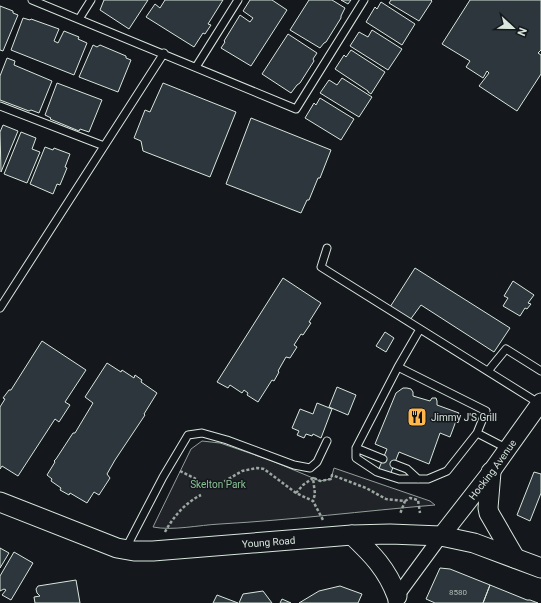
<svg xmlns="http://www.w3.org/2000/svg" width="541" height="603" font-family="Roboto,sans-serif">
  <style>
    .green { fill: #202428; stroke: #939e99 }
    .building { fill: #2c363c; stroke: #d8e6dc }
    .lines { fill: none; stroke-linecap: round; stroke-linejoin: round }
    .service-casing { stroke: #d8e6dc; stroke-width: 9 }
    .minor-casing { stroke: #d8e6dc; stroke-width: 15 }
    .tertiary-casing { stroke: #d8e6dc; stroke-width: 19 }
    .secondary-casing { stroke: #d8e6dc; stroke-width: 21 }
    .path { stroke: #9da8a2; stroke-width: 2.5; stroke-dasharray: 3 2; stroke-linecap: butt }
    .service { stroke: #14181c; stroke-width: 7 }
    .minor { stroke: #14181c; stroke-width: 13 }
    .tertiary { stroke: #14181c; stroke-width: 17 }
    .secondary { stroke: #14181c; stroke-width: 19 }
    .labels { text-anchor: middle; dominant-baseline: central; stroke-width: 3; stroke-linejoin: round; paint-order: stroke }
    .number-label { font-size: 8px; fill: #adbab4 }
    .poi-label { font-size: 10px; fill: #d8e6dc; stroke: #14181c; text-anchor: start }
    .street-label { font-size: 10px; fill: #d8e6dc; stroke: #14181c }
    .park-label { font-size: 10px; fill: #8ac095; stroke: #14181c }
  </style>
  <rect width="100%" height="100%" fill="#14181c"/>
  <path class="green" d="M 202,441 L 220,443 L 270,460 L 320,481 L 331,479 L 334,468 L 430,501 L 435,505 C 363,511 292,520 220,524 C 199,525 173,531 153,527 L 191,449 Z"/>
  <path class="building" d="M 104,0 L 148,0 L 129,29 L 100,10 Z
    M 165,0 L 223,0 L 208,24 L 211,25 L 205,34 L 203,33 L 194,47 L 146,17 L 155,4 L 160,8 Z
    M 250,0 L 272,0 L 287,10 L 251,66 L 221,48 L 225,42 L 224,41 L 240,15 L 250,22 L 253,18 L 243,11 Z
    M 309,0 L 332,0 L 345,8 L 341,16 L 341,18 L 326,42 L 324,43 L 320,48 L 290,30 Z
    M 341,0 L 351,0 L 348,4 Z
    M 391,0 L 431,0 L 432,1 L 419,21 L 389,3 Z
    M 470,0 L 541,0 L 541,50 L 538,53 L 541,55 L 541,74 L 517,111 L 479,86 L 489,73 L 487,71 L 483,78 L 466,67 L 470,61 L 442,44 Z
    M 381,2 L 415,24 L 402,45 L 366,22 L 375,7 L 377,9 Z
    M 0,6 L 13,11 L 13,13 L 18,15 L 3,51 L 0,50 Z
    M 23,18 L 30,20 L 31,19 L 59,29 L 54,41 L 58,43 L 64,31 L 79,37 L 78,39 L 87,43 L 74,75 L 11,50 Z
    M 372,30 L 402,49 L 388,70 L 350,46 L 359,32 L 368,37 Z
    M 288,34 L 317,53 L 313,59 L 314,61 L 300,83 L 297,85 L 291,93 L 262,74 Z
    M 93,45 L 97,47 L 100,45 L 126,56 L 126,58 L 131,60 L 118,92 L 79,77 Z
    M 351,50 L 385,72 L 371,94 L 368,92 L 368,91 L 335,69 L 344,55 L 346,57 Z
    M 7,58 L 15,61 L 14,65 L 52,81 L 39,113 L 31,110 L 29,111 L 0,100 L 0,76 Z
    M 342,78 L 372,97 L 359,117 L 320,93 L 329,80 L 337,85 Z
    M 57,83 L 102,100 L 89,132 L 80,129 L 79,131 L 50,119 L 51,118 L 45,115 Z
    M 163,83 L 236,112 L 210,177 L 143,151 L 141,141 L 134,138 L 145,110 L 150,112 Z
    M 320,98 L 354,119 L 341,140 L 305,118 L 314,103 L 316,105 Z
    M 251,118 L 331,150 L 320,178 L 318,178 L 309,200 L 307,200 L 301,213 L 226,184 Z
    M 3,125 L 18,131 L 1,172 L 0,132 Z
    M 21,132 L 36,138 L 32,149 L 40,152 L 27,183 L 4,174 Z
    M 45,147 L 53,150 L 54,148 L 70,154 L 65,167 L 67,168 L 60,185 L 57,184 L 53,194 L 30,184 Z
    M 415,268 L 510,328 L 494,352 L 421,305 L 410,320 L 390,307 Z
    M 283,278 L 321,303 L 309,322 L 311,323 L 303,335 L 301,334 L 294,345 L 297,347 L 290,358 L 286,357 L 278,371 L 279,372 L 274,381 L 272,380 L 258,402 L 247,395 L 248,393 L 244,390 L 242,393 L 230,385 L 228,388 L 217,382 Z
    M 513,281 L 534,295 L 528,303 L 531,304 L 527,309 L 525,308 L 520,316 L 503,306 L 508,298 L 504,296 Z
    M 385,332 L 394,338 L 386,352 L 376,346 Z
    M 42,341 L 86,370 L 65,402 L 70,405 L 59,422 L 55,419 L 18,476 L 2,466 L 0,469 L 0,407 L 5,399 L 3,398 L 9,390 L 11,390 Z
    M 107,363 L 121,372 L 122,370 L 134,378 L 135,375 L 142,380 L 141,382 L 157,393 L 144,414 L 145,415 L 115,460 L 107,474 L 110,478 L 99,495 L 94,492 L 87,503 L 70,493 L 69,495 L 60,490 L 61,488 L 51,481 L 52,479 L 47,475 L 55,462 L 54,461 L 56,459 L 73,433 L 75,433 L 93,403 L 85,397 Z
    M 337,387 L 356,395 L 348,415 L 329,407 Z
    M 403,388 L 407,388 L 411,389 L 413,392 L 413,396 L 430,401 L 432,398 L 436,398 L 437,401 L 437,405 L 459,413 L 450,437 L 440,433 L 429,464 L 399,452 L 390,475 L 378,471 L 387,449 L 375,444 L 396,393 Z
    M 317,403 L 332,409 L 321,438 L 313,434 L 312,436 L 306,434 L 304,438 L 297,435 L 299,431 L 292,428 L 300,409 L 313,414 Z
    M 534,472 L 541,474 L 541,493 L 530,521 L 517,515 Z
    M 0,548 L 9,553 L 0,568 Z
    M 14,552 L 33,563 L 11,600 L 2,595 L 6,590 L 4,589 L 0,591 L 0,576 Z
    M 440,568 L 450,569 L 490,585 L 483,603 L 435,603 L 426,599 Z
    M 76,580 L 80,603 L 35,603 L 34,597 L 40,596 L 37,593 L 36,589 L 38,586 Z
    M 490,585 L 527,600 L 530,600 L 538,603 L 483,603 Z
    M 340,586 L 362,594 L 358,603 L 299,603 L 319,591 Z
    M 263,591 L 272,603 L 239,603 L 243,594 Z
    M 217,595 L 238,603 L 213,603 Z
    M 282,599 L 291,603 L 280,603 Z"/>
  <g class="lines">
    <g class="service-casing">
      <path id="service" d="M 32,0 L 296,109 L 364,0
        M 79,19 L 91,0
        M 196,67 L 238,0
        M 0,106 L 104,146
        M 327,248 L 321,267 L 540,404
        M 0,308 L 164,53
        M 398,367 L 486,411 L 477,433 L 447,471 L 428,479 L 399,479 L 377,472 L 356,458 L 356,448 L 398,367 L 420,329
        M 488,371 L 506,349 L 541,371
        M 477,433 L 508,449
        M 356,448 L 383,459
        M 394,464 L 407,469 L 418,479
        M 126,548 L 163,477 L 188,435 L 202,433 L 227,440 L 294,465 L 310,468 L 317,462 L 327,441"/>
    </g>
    <g class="minor-casing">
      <path id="minor" d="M 395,601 L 397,596 L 441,536"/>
    </g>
    <g class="tertiary-casing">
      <g id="tertiary">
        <path id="s1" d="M 441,536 L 491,472 L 541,402"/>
      </g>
    </g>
    <g class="secondary-casing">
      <g id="secondary">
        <path d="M 491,472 L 488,508 L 489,513 L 515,558"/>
        <path id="s2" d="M 0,502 L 117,548 L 134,551 L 153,551 L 352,535 L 390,534 L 441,536 L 474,543 L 541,568"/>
        <path d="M 352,535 C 372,554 387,569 397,596"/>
      </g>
    </g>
    <path class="path" d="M 180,471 L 196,479
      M 314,478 L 320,481 L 331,479 L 332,475 L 366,488 L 386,499 L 405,501 L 400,514
      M 220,484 L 242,471 L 257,468 L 264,469 L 296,493 L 313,501 L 323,520
      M 296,493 L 303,485 L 313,478 L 315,494 L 313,501
      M 405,501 L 410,498 L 418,500 L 420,513
      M 165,532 C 173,517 186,502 201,495"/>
    <use href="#service" class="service"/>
    <use href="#minor" class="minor"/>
    <use href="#tertiary" class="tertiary"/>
    <use href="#secondary" class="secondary"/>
  </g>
  <defs>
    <g id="restaurant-square" transform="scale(1)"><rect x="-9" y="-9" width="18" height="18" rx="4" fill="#ffb74d" stroke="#14181c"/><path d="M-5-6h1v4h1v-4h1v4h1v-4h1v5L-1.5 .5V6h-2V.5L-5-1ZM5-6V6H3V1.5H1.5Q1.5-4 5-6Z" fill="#111"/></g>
  </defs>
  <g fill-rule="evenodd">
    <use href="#restaurant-square" x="417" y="417"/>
  </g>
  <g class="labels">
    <g class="number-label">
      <text x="458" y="592">8580</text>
    </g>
    <g class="poi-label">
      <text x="431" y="417">Jimmy J'S Grill</text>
    </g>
    <g class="street-label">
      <text stroke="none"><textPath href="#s1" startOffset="84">Hocking Avenue</textPath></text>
      <text stroke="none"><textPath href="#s2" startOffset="278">Young Road</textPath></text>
    </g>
    <g class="park-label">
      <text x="218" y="484">Skelton Park</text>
    </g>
  </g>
  <g transform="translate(513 28) rotate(112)" stroke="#14181c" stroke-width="3" paint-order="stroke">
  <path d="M0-3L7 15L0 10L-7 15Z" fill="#d8e6dc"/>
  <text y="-6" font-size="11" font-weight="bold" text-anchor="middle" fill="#d8e6dc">N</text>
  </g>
</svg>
